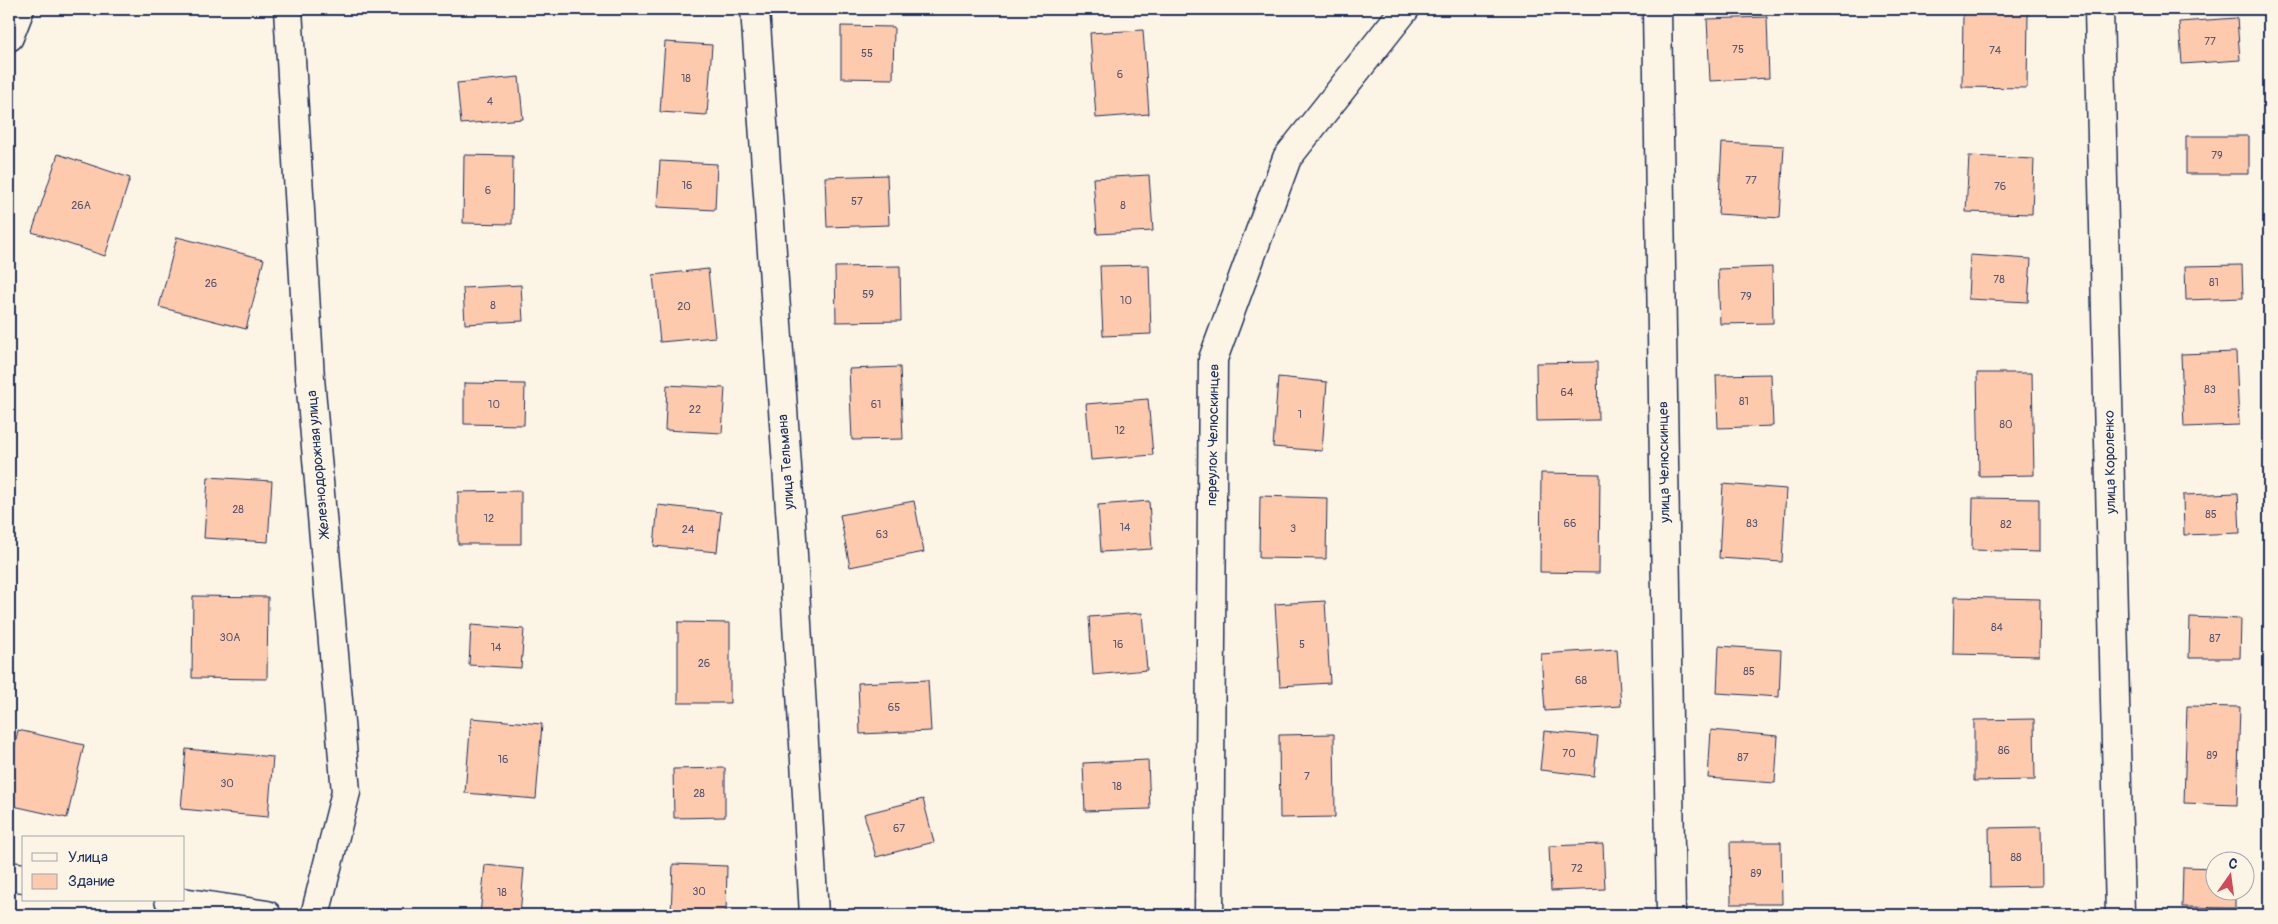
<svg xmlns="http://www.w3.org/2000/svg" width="2278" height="924" font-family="Pangolin,sans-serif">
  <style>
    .building { fill: #fecaae; stroke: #1b2f5e }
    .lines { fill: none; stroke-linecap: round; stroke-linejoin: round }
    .minor-casing { stroke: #1b2f5e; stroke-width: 31 }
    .minor { stroke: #fcf5e5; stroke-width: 28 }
    .labels { text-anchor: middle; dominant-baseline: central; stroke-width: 4; stroke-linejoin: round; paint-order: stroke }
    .number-label { font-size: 11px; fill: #545672 }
    .street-label { font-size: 14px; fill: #1b2f5e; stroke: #fcf5e5 }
  </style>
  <rect width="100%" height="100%" fill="#fcf5e5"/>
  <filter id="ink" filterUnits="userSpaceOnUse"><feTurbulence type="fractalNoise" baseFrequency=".02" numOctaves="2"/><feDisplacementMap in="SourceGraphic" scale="10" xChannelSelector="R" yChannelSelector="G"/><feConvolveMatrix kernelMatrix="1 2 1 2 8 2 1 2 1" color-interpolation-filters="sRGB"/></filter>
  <g filter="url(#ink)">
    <path class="building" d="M 1963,11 L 2028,12 L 2027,88 L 1962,87 Z
      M 1767,17 L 1769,78 L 1710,81 L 1707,19 Z
      M 2237,18 L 2240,60 L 2182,64 L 2179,22 Z
      M 841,26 L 894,27 L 893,79 L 841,78 Z
      M 1143,30 L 1149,114 L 1096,118 L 1090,33 Z
      M 665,42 L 712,45 L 707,115 L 660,112 Z
      M 519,77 L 523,119 L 461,124 L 457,83 Z
      M 2186,136 L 2249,136 L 2249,174 L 2186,174 Z
      M 1722,143 L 1784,146 L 1780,218 L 1718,214 Z
      M 58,154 L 130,178 L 105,256 L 32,232 Z
      M 464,155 L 513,156 L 512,224 L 463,223 Z
      M 1969,156 L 2034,159 L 2032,214 L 1966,212 Z
      M 660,161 L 717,164 L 715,210 L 657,207 Z
      M 887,175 L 889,225 L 827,227 L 825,177 Z
      M 1149,175 L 1153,231 L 1097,234 L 1093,178 Z
      M 177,237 L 264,259 L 246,329 L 159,307 Z
      M 1970,255 L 2031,259 L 2028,302 L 1968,299 Z
      M 1149,265 L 1151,334 L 1103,336 L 1100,266 Z
      M 2242,265 L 2243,298 L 2186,300 L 2185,266 Z
      M 900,266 L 901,321 L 836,322 L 835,267 Z
      M 1772,267 L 1773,323 L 1720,324 L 1718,269 Z
      M 708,269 L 715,337 L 660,342 L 653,275 Z
      M 521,285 L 523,321 L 465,324 L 463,288 Z
      M 2236,352 L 2239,425 L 2184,427 L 2181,354 Z
      M 1597,362 L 1598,420 L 1537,421 L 1536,363 Z
      M 900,367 L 903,439 L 852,440 L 849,369 Z
      M 1977,373 L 2032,373 L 2034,475 L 1979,476 Z
      M 1771,374 L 1773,426 L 1718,428 L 1716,375 Z
      M 1278,377 L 1327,382 L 1322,451 L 1273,447 Z
      M 464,383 L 525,384 L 524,425 L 464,424 Z
      M 667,385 L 725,388 L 722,433 L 665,430 Z
      M 1148,399 L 1153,455 L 1091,460 L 1086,404 Z
      M 1541,473 L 1600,474 L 1599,573 L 1540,572 Z
      M 208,477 L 272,481 L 268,542 L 204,538 Z
      M 1723,484 L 1786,489 L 1782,562 L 1719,558 Z
      M 521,491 L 521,544 L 458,544 L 458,492 Z
      M 2238,493 L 2240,533 L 2184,535 L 2183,495 Z
      M 1260,496 L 1327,498 L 1326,559 L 1259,558 Z
      M 1973,498 L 2039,499 L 2039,552 L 1972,550 Z
      M 914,501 L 924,552 L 850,567 L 840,515 Z
      M 1149,501 L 1152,549 L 1101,552 L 1098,505 Z
      M 658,505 L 721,512 L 717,552 L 654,546 Z
      M 193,596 L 268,597 L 267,679 L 192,678 Z
      M 1954,597 L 2040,599 L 2039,656 L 1953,654 Z
      M 1325,601 L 1330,683 L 1280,686 L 1275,604 Z
      M 1142,613 L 1147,670 L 1093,675 L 1089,617 Z
      M 2190,617 L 2241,619 L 2240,658 L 2189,658 Z
      M 678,622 L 730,623 L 730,703 L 678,703 Z
      M 471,625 L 524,629 L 521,668 L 469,665 Z
      M 1719,646 L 1781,650 L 1779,697 L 1717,693 Z
      M 1617,649 L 1621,706 L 1545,711 L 1541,654 Z
      M 928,680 L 931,731 L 860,734 L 858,683 Z
      M 2187,706 L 2240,707 L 2237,805 L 2184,803 Z
      M 471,718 L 542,724 L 536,799 L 465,793 Z
      M 2034,719 L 2035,780 L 1974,781 L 1974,720 Z
      M 18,730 L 84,745 L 67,818 L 9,805 L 9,773 Z
      M 1711,730 L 1778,736 L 1775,783 L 1708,778 Z
      M 1544,731 L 1598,736 L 1594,776 L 1540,770 Z
      M 1334,734 L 1335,817 L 1280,818 L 1279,735 Z
      M 186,749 L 273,757 L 268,817 L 181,809 Z
      M 1148,760 L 1150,809 L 1085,811 L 1083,763 Z
      M 725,768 L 725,817 L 674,818 L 673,769 Z
      M 923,799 L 934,842 L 876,857 L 864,814 Z
      M 2041,827 L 2042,886 L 1990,887 L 1989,828 Z
      M 1730,842 L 1781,842 L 1782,904 L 1731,904 Z
      M 1603,844 L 1605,889 L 1551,891 L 1549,846 Z
      M 673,864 L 727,866 L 726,915 L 671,915 Z
      M 485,865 L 524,869 L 520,915 L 480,915 Z
      M 2183,867 L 2216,868 L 2216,892 L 2235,892 L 2235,908 L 2182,907 Z"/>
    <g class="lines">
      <g class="minor-casing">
        <path id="minor" d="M 288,9 L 310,378 L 346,792 L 315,915
          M 755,9 L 792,538 L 814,915
          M 1657,9 L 1671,915
          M 2099,9 L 2120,915
          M 9,37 L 20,9
          M 9,876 L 24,878
          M 169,900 L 267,915
          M 1209,915 L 1213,359 L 1287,158 L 1405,9"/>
      </g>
      <use href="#minor" class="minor"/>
    </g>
  </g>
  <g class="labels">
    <g class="number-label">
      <text x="2210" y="41">77</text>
      <text x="1738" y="49">75</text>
      <text x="1995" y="50">74</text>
      <text x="867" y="53">55</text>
      <text x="1120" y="74">6</text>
      <text x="686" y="78">18</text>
      <text x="490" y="101">4</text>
      <text x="2217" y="155">79</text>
      <text x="1751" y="180">77</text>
      <text x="687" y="185">16</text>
      <text x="2000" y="186">76</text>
      <text x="488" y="190">6</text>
      <text x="857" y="201">57</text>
      <text x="81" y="205">26А</text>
      <text x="1123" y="205">8</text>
      <text x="1999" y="279">78</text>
      <text x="2214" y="282">81</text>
      <text x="211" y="283">26</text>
      <text x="868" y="294">59</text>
      <text x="1746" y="296">79</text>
      <text x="1126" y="300">10</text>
      <text x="493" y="305">8</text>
      <text x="684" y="306">20</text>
      <text x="2210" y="389">83</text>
      <text x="1567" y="392">64</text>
      <text x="1744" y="401">81</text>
      <text x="494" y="404">10</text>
      <text x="876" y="404">61</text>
      <text x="695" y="409">22</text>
      <text x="1300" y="414">1</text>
      <text x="2006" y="424">80</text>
      <text x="1120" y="430">12</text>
      <text x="238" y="509">28</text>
      <text x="2211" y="514">85</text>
      <text x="489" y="518">12</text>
      <text x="1570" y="523">66</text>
      <text x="1752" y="523">83</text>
      <text x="2006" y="524">82</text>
      <text x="1125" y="527">14</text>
      <text x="1293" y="528">3</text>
      <text x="688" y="529">24</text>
      <text x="882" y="534">63</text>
      <text x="1997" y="627">84</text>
      <text x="230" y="637">30А</text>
      <text x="2215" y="638">87</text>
      <text x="1118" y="644">16</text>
      <text x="1302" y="644">5</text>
      <text x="496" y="647">14</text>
      <text x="704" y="663">26</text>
      <text x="1749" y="671">85</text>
      <text x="1581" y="680">68</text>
      <text x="894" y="707">65</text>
      <text x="2004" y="750">86</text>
      <text x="1569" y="753">70</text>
      <text x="2212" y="755">89</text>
      <text x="1743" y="757">87</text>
      <text x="503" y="759">16</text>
      <text x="1307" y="776">7</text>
      <text x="227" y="783">30</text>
      <text x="1117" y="786">18</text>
      <text x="699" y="793">28</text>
      <text x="899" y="828">67</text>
      <text x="2016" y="857">88</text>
      <text x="1577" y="868">72</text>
      <text x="1756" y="873">89</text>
      <text x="699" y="891">30</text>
      <text x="502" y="892">18</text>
    </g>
    <g class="street-label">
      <text transform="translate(1213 435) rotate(-89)">переулок Челюскинцев</text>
      <text transform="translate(786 462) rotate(-94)">улица Тельмана</text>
      <text transform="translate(1664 462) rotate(-91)">улица Челюскинцев</text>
      <text transform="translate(2110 462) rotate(-91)">улица Короленко</text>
      <text transform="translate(318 464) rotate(-95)">Железнодорожная улица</text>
    </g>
  </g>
  <rect width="2278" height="924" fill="none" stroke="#fcf5e5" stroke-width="30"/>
  <rect x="15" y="15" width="2248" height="894" fill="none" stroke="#1b2f5e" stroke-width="2" filter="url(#ink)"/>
  <rect x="22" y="836" width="162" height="65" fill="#fcf5e5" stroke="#a2a6af"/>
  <rect x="32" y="853" width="25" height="8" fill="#fcf5e5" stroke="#a2a6af"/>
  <text x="68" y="862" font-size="15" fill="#1b2f5e">Улица</text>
  <rect x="32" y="874" width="25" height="15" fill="#fecaae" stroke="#a2a6af"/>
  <text x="68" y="886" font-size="15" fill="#1b2f5e">Здание</text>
  <g transform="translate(2230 876) rotate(14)"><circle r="24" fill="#fcf5e5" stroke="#a2a6af"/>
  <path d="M0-4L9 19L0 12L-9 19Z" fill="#d1495b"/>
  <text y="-8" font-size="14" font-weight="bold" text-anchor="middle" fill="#1b2f5e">С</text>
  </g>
</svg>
